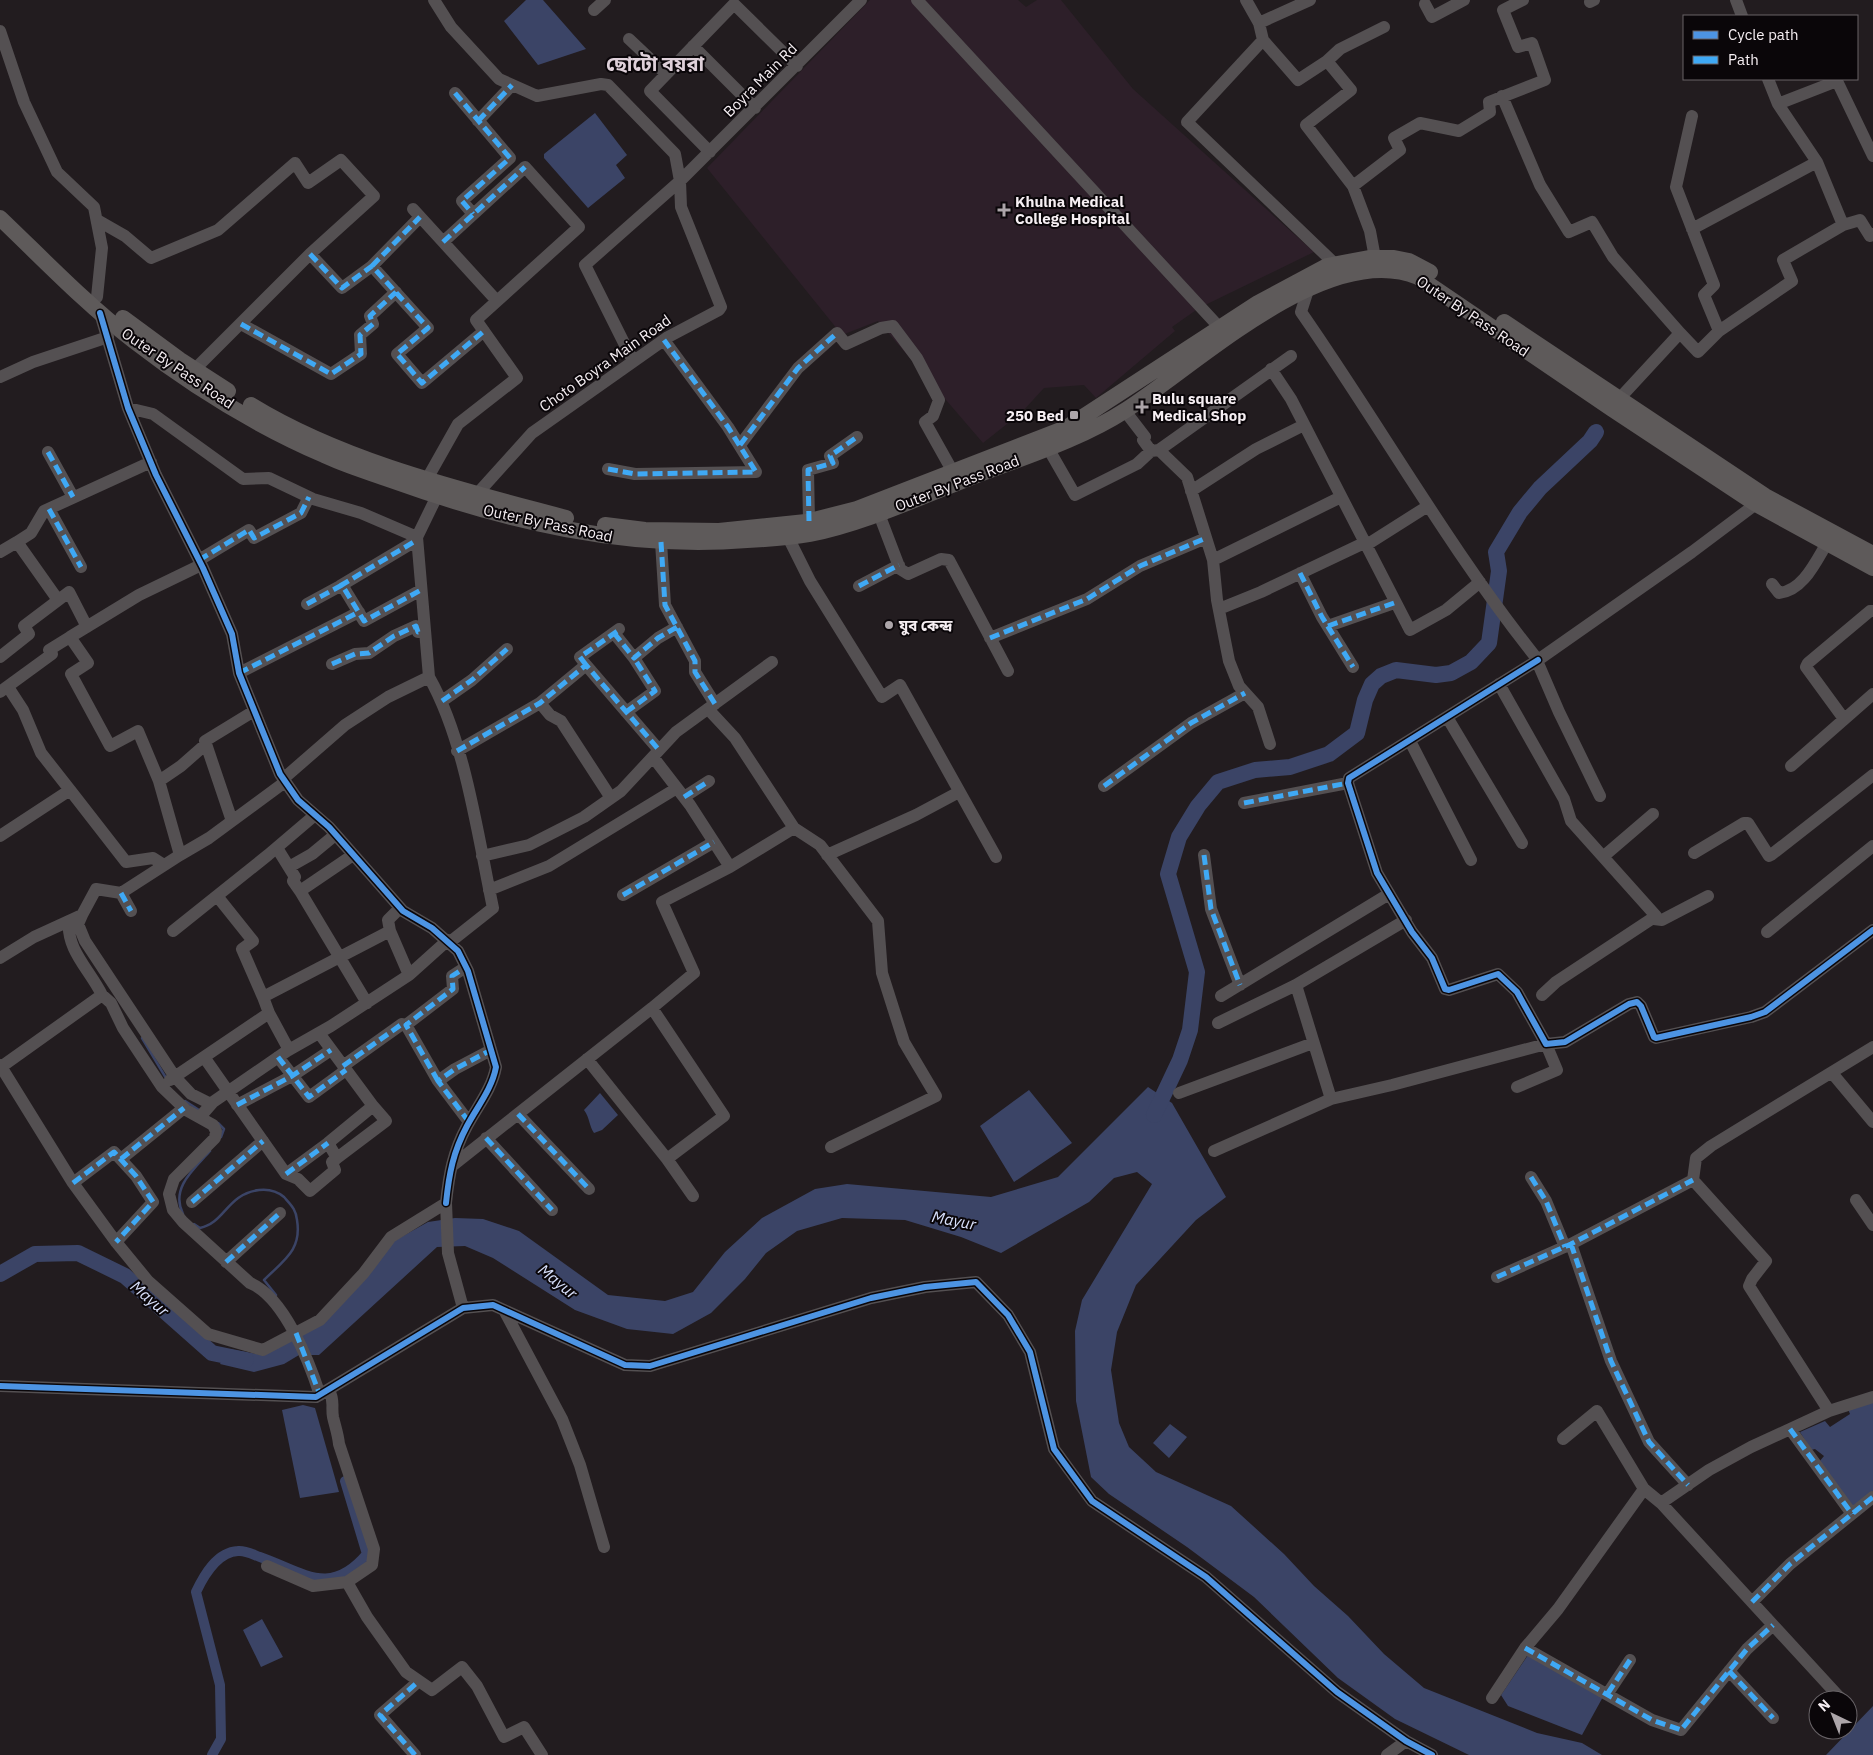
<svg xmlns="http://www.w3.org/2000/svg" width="1873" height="1755" font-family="'IBM Plex Sans','Noto Sans Bengali',sans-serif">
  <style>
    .built { fill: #2d1f29 }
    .water { fill: #3b4466 }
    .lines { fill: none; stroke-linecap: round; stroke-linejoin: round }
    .stream { stroke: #3b4466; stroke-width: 2.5 }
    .canal { stroke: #3b4466; stroke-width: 10 }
    .river { stroke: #3b4466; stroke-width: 16 }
    .minor { stroke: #545052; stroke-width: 12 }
    .major { stroke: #5e5a5a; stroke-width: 16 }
    .quiet { stroke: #3fa9f5; stroke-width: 5; stroke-dasharray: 10 5; stroke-linecap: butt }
    .cycleway-casing { stroke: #0a0609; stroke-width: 9 }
    .cycleway { stroke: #4d94e3; stroke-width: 6 }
    .poi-dot { fill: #aca5a9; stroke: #0a0609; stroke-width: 2 }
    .labels { text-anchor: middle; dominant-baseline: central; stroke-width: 4; stroke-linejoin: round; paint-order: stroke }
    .street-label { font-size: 15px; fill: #f6eff3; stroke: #0a0609 }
    .poi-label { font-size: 15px; font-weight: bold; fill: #f6eff3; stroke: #0a0609; text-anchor: start }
    .water-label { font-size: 16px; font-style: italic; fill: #d8e0fb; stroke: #0a0609 }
    .district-label { font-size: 20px; font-weight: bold; fill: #dfd1da; stroke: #0a0609 }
  </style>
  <rect width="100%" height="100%" fill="#221c1f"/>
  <path class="built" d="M 870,0 L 1018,0 L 1026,7 L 1037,0 L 1061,0 L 1133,89 L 1314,252 L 1199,308 L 1172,327 L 1175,331 L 1096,398 L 1084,385 L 1044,388 L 1022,412 L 983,443 L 878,321 L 842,335 L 707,168 Z"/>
  <path class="water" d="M 526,0 L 543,0 L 586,49 L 538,65 L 504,21 Z
    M 595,113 L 627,155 L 616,165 L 625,178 L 588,208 L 544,158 L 544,154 Z
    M 1148,1087 L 1172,1103 L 1226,1197 L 1196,1220 L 1136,1285 L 1117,1332 L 1111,1370 L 1119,1423 L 1129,1447 L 1156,1472 L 1231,1506 L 1284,1554 L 1314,1586 L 1348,1616 L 1384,1654 L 1424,1688 L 1537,1733 L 1582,1743 L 1602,1755 L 1469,1755 L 1395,1719 L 1338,1678 L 1254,1597 L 1187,1547 L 1109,1494 L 1091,1477 L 1076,1401 L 1075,1331 L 1082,1300 L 1152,1184 L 1137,1172 L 1114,1178 L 1089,1202 L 1001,1253 L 961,1237 L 905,1220 L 842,1218 L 797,1231 L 766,1253 L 745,1279 L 711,1313 L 673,1334 L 627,1329 L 575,1310 L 493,1258 L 465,1246 L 437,1247 L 319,1355 L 299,1355 L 284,1364 L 254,1372 L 220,1364 L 229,1349 L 263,1355 L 322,1324 L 394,1241 L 428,1222 L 455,1218 L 483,1219 L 519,1231 L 608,1295 L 665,1301 L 693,1292 L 725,1252 L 762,1218 L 815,1189 L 847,1184 L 991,1197 L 1058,1177 Z
    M 1029,1090 L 1072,1143 L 1014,1182 L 980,1126 Z
    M 600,1093 L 618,1115 L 602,1130 L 594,1133 C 589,1126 590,1118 584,1110 Z
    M 1873,1402 L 1873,1491 L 1853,1506 L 1819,1462 L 1824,1456 L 1815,1449 L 1811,1450 L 1800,1432 L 1825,1421 L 1830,1427 L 1850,1414 L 1848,1409 Z
    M 303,1405 L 315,1408 L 339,1492 L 300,1498 L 282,1410 Z
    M 1170,1424 L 1187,1437 L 1169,1458 L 1153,1443 Z
    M 262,1619 L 283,1657 L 261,1667 L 243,1630 Z
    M 1528,1655 L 1604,1695 L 1582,1735 L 1508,1706 L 1501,1695 Z
    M 1873,1706 L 1873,1755 L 1826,1755 Z"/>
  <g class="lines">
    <path class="stream" d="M 142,1038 L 166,1078
      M 185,1101 L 199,1110
      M 218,1123 L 224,1129 L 221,1137
      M 183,1214 C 170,1188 194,1169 210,1151
      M 194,1224 L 200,1228 C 225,1223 227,1194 259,1190 C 268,1189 277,1191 284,1197 C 291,1205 296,1209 297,1220 C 302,1250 284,1260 264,1280 L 276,1295"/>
    <path class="canal" d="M 212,1755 L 221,1739 L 220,1685 L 196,1592 C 204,1575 217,1552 238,1551 C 245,1550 254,1555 260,1557 C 303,1572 330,1598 367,1554 L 345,1481"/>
    <path class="river" d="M 1154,1115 L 1180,1060 L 1190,1030 L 1197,972 L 1168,874 L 1179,837 L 1198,806 L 1218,782 L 1255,770 L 1290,767 L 1329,754 L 1357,733 L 1365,700 L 1372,684 L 1381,676 L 1396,670 L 1436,675 L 1451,673 L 1471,662 L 1489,643 L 1499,571 L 1496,552 L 1520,512 L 1540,488 L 1590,441 L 1596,432
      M 0,1274 L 35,1254 L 78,1253 L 125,1276 L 212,1353 L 246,1360"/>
    <path class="minor" d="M 434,0 L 451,27 L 499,79 L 537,96 L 601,84 L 608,85 L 675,154 L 680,181 L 681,207 L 721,307 L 719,310 L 668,337 L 532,433 L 477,494
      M 917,0 L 1220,328
      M 1246,0 L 1259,23 L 1263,40 L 1298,80 L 1327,61 L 1351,90 L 1306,125 L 1353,186 L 1370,231 L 1375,258
      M 1736,0 L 1742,16
      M 1590,2 L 1594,0
      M 1425,4 L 1432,17 L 1464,0
      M 594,10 L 605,0
      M 1259,23 L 1310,0
      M 0,31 L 24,102 L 57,172 L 94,207 L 102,248 L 97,297
      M 629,39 L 666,74
      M 1263,40 L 1187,122 L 1335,264
      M 693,46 L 755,108
      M 1327,61 L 1340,49 L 1384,27
      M 1768,79 L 1778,104 L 1837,81 L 1873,156
      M 455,93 L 510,158 L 462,201 L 473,214
      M 1502,96 L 1540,185 L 1569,232 L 1592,222 L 1613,257 L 1680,333
      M 1778,104 L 1817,162 L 1843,225
      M 478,121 L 512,85
      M 710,152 L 650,91 L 734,4 L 797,66
      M 1353,186 L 1400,150 L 1394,138 L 1420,123 L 1459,131 L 1490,112 L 1489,102 L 1545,80 L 1532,43 L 1518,47 L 1503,10 L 1523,0
      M 413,209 L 497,301
      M 97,220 L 125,236 L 151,258 L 218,230 L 295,163 L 308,183 L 341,160 L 374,196 L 310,254 L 195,369
      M 1692,229 L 1817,162
      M 310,254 L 342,288 L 372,266 L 428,328 L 397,354 L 422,383 L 484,331
      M 372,266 L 420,217
      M 1308,290 L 1301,312 C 1381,427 1450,550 1538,660 L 1692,552 L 1756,504
      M 100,313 L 128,408 L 156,475 L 203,568 L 232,634 L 239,673 L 280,774 L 298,800 L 329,827 L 403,911 L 432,928 L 458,951 L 468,971 L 496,1067 C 492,1089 477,1107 467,1126 C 453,1152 449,1174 446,1203
      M 241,324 L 331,374 L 361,354 L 360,335 L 373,324 L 370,316 L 396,292
      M 1719,331 L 1792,281 L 1783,260 L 1843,225 L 1860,220 L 1870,236 L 1873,234
      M 633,361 L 585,265 L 680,181 L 861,0
      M 1271,369 L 1291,399 L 1410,630 L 1446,610 L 1480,582
      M 0,377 L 33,362 L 108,337
      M 1619,399 L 1680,333 L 1698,352 L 1719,331 L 1704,295 L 1714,285 L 1676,187 L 1692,116
      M 128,408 L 153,414 L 243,479 L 269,478 L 313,499 L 361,513 L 417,537
      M 1125,411 L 1145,437 L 1143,440 L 1151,451 L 1159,450 L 1187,477 L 1213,560 L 1217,600 L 1229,661 L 1239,686 L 1258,707 L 1270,744
      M 740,445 L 798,368 L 837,333 L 846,344 L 881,328 L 893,326 L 917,358 L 939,400 L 933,416 L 925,422 L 953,472
      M 1048,448 L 1075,495 L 1137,464 L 1151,451
      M 1159,450 L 1291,356
      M 48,452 L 73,497
      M 608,469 L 635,474 L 756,472 L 728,427 L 664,340
      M 427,479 L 458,424 L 517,378 L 476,320 L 579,227 L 525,167 L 443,242
      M 1191,491 L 1256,449 L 1304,425
      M 49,509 L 81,567
      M 879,514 L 900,569 L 908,574 L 941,559 L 949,560 L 1008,671
      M 809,521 L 808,470 L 833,463 L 830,456 L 857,437
      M 788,537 L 810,581 L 882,697 L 900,685 L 996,857
      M 17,542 L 31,533 L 44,511 L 151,462
      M 661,542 L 665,605 L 695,661 L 695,672 L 715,704
      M 0,552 L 17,542 L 58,600
      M 199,560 L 249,530 L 254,538 L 301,513 L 309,497
      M 1213,560 L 1341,497
      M 1300,573 L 1322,617 L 1353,667
      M 1772,584 L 1779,593 C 1803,591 1816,561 1827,543
      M 340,586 L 417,540
      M 859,586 L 899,565
      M 307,604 L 342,585 L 364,621 L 421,590
      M 1219,609 L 1261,592 L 1364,543 L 1368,544 L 1428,506
      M 1328,626 L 1394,603
      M 614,633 L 634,658 L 658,638 L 677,627
      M 70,637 L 139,595 L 201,565
      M 990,638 L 1087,599 L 1140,566 L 1206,538
      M 0,657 L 29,634 L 24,626 L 69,592 L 87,627
      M 1538,660 L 1349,778 L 1348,783 L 1377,873 L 1412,932 L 1432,958 L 1445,989 L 1449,990 L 1498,974 L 1517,992 L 1546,1044 L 1565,1042 L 1629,1004 L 1637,1002 L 1641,1006 L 1654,1037 L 1656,1038 L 1751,1017 L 1765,1012 L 1873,930
      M 1537,661 L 1559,712 L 1600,796
      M 332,664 L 355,654 L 369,653 L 394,636 L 416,626 L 418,632 L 423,631
      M 586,665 L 580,657 L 619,629
      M 239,673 L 359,612
      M 429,677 C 465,740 478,837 493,908 L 450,942
      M 1499,684 L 1564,799 L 1571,821 L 1656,916 L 1556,982 L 1542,995
      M 8,687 L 23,710 L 41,753 L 70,790
      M 0,692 L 52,654 L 49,650 L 70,637 L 88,663 L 71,674 L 110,746 L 138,731 L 159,781 L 180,855 L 121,893 L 96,889 L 82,915 L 34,937 L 0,958
      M 442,701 L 472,680 L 507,649
      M 540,703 L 550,715 L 561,721 L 611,798
      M 626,712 L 655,691 L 634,658
      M 1447,717 L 1522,843
      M 1844,719 L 1806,667 L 1808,663 L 1870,611 L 1873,611
      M 1410,741 L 1471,860
      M 457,751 L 540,703 L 586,665 L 659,750
      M 653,757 L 690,805 L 730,867
      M 1791,766 L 1873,694
      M 283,779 L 345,725 L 388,697 L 429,677 L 417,537 L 437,496
      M 159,781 L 181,766 L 206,744
      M 1104,786 L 1191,723 L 1245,693
      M 684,797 L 709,781
      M 1244,803 L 1348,783
      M 232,821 L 205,741 L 254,711
      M 794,828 L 820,845 L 878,921 L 882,973 L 904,1042 L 936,1096 L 831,1147
      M 0,836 L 70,790 L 126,862 L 153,858 L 164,865
      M 277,848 L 295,877 L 293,881 L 300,891
      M 1694,853 L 1744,823 L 1748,823 L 1769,856 L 1771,855 L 1873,775
      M 180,855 L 209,838 L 285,782
      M 353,855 L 300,891 L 367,1003
      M 827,855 L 916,815 L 959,792
      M 1204,855 L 1211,909 L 1240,985
      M 482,856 L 529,845 L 584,817 L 621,791 L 676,732 L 772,662
      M 1604,856 L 1653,814
      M 289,867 L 312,854 L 335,835
      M 489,890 L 549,866 L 677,788
      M 121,893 L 131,911
      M 623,895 L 714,842
      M 217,896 L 253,941 L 242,949 L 263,997
      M 82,915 L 78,924 L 85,941 L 175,1077 L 191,1094 L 211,1104
      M 1654,919 L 1662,920 L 1708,896
      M 69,921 C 66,950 90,970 102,995
      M 173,931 L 268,855 L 315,815
      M 390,931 L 409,975
      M 1767,932 L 1873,846
      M 1221,996 L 1389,894
      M 652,1008 L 694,973 L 662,902 L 730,867 L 794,828 L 735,738 L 708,709
      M 269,1013 L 263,997 L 390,931 L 388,920 L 400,908
      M 1218,1023 L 1296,985
      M 1873,1047 L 1711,1146 L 1696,1158 L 1693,1180 L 1766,1261 L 1752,1279 L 1749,1286 L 1829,1411 L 1873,1397
      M 204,1057 L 286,1174 L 298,1179 L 310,1191 L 335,1170 L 332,1162 L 337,1158 L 328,1143 L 373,1106 L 319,1033
      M 278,1057 L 309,1097 L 346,1070
      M 0,1065 L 73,1183 L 116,1242 L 148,1281 L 208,1334 L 263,1350 L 320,1320 L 363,1274 L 391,1237 L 446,1203 L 448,1253 L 463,1308
      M 343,1066 L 402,1024 L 406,1025
      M 1,1067 L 102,995 L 111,1003 L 123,1028 L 162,1087 L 186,1110 L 213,1125 L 216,1131 L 215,1138 L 174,1179 L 169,1194 L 173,1210 L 183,1222 L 250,1283 C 284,1297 309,1361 320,1395
      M 1832,1073 L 1873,1122
      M 170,1080 L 269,1013 L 289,1050
      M 438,1081 L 406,1025 L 453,989 L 452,976 L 466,967
      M 1179,1093 L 1313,1043
      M 1331,1099 L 1392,1085 L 1546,1044 L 1557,1070 L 1517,1087
      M 237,1105 L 292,1076 L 331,1050
      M 518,1114 L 589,1189
      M 200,1117 L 213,1102 L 287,1051 L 331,1026 L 409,975 L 448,940
      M 469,1122 L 438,1081 L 455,1069 L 491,1050
      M 486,1138 L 552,1210
      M 1214,1151 L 1331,1099 L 1296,985 L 1406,920
      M 337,1158 L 386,1121 L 373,1106
      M 121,1159 L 184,1108
      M 667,1159 L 693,1196
      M 452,1166 L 652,1008 L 724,1116 L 667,1159 L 587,1059
      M 286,1174 L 328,1143
      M 1531,1177 L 1546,1201 L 1565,1247
      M 73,1183 L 114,1152 L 136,1176 L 153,1202 L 116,1242
      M 1856,1200 L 1873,1225
      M 192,1202 L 263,1141
      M 1571,1244 L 1611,1361 L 1649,1442 L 1688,1485
      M 226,1262 L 280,1213
      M 1497,1277 L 1571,1244 L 1693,1180
      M 504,1310 L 562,1419 L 580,1465 L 604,1547
      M 0,1386 L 316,1397 L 463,1308 L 493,1305 L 625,1365 L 650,1366 L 871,1298 L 925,1287 L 976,1282 L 1008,1315 L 1030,1352 L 1054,1449 L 1092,1501 L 1206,1577 L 1337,1692 L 1406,1741 L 1432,1755
      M 1790,1429 L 1852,1514
      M 1563,1439 L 1597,1411 L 1644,1489 L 1661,1503 L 1709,1470 L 1751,1447 L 1829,1411
      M 1661,1503 L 1842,1700
      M 267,1566 L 313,1586 L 347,1582 L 372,1565 L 374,1549 L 339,1444 C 338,1434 335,1426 333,1417 C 331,1405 335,1402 329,1390
      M 347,1582 L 367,1617 L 406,1672 L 432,1690 L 462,1667 L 477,1686 L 504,1737 L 524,1727 L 542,1755
      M 1752,1602 L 1790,1564 L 1873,1497
      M 1525,1648 L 1652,1720 L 1681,1730 L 1747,1649 L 1773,1625
      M 1729,1671 L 1773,1718
      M 1608,1693 L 1630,1660
      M 1492,1698 L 1525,1648 L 1558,1609 L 1644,1489
      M 415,1755 L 380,1715 L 419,1681
      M 1387,1755 L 1406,1741"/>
    <path class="major" d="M 0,218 C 44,260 86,304 134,341 C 192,386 257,426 324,455 C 345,465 369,472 391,480 C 505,521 625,550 747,540 C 768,539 789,538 810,534 C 864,523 915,499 967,479 C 1020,458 1078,441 1126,410 C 1198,364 1328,239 1418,277 L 1612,409 L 1756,504 L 1873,568
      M 123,318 L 180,360 L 228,391
      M 1504,322 L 1765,496 L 1873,554
      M 251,405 C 344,462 462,490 566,518
      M 605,525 L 645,530 L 719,531 L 806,522 L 857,509 L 1066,428 L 1258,303 L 1327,266 L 1369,258 L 1394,258 L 1409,261 L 1430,272"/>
    <path class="quiet" d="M 455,93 L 510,158 L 462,201 L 473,214
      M 478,121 L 512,85
      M 443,242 L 525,167
      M 310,254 L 342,288 L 372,266 L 428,328 L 397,354 L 422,383 L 484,331
      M 372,266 L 420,217
      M 241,324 L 331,374 L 361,354 L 360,335 L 373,324 L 370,316 L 396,292
      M 740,445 L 798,368 L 837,333
      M 48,452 L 73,497
      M 608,469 L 635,474 L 756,472 L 728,427 L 664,340
      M 49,509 L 81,567
      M 809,521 L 808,470 L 833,463 L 830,456 L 857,437
      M 661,542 L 665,605 L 695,661 L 695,672 L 715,704
      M 199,560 L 249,530 L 254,538 L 301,513 L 309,497
      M 1300,573 L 1322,617 L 1353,667
      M 340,586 L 417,540
      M 859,586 L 899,565
      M 307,604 L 342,585 L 364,621 L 421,590
      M 1328,626 L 1394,603
      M 614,633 L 634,658 L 658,638 L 677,627
      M 990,638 L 1087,599 L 1140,566 L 1206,538
      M 332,664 L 355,654 L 369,653 L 394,636 L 416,626 L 418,632 L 423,631
      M 586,665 L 580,657 L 619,630
      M 239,673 L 359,612
      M 442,701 L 472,680 L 507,649
      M 626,712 L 655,691 L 634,658
      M 457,751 L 540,703 L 586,665 L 659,750
      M 1104,786 L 1191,723 L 1245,693
      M 684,797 L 709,781
      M 1244,803 L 1348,783
      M 1204,855 L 1211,909 L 1240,985
      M 121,893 L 131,911
      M 623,895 L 714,842
      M 278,1057 L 309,1097 L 346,1070
      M 343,1066 L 402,1024 L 406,1025
      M 438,1081 L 406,1025 L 453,989 L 452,976 L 466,967
      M 237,1105 L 292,1076 L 331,1050
      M 518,1114 L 589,1189
      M 469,1122 L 438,1081 L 455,1069 L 491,1050
      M 486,1138 L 552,1210
      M 121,1159 L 184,1108
      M 286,1174 L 328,1143
      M 1531,1177 L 1546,1201 L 1565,1247
      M 73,1183 L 114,1152 L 136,1176 L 153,1202 L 116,1242
      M 192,1202 L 263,1141
      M 1571,1244 L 1611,1361 L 1649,1442 L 1688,1485
      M 226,1262 L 280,1213
      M 1497,1277 L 1571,1244 L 1693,1180
      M 296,1333 L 320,1395
      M 1790,1429 L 1852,1514
      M 1752,1602 L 1790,1564 L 1873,1497
      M 1525,1648 L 1652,1720 L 1681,1730 L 1747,1649 L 1773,1625
      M 1729,1671 L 1773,1718
      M 1608,1693 L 1630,1660
      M 415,1755 L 380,1715 L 419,1681"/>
    <g class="cycleway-casing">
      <path id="cycleway" d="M 100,313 L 128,408 L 156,475 L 203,568 L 232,634 L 239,673 L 280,774 L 298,800 L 329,827 L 403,911 L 432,928 L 458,951 L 468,971 L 496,1067 C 492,1089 477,1107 467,1126 C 453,1152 449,1174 446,1203
        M 1538,660 L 1349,778 L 1348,783 L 1377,873 L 1412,932 L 1432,958 L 1445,989 L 1449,990 L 1498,974 L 1517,992 L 1546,1044 L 1565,1042 L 1629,1004 L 1637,1002 L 1641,1006 L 1654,1037 L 1656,1038 L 1751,1017 L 1765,1012 L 1873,930
        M 0,1386 L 316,1397 L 463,1308 L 493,1305 L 625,1365 L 650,1366 L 871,1298 L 925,1287 L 976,1282 L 1008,1315 L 1030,1352 L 1054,1449 L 1092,1501 L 1206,1577 L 1337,1692 L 1406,1741 L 1432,1755"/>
    </g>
    <use href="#cycleway" class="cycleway"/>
  </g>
  <g class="poi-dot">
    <path d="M1001.5 202.5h5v5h5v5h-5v5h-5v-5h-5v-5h5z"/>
    <path d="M1139.5 399.5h5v5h5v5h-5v5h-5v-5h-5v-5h5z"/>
    <rect x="1069" y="410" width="10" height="10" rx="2.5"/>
    <circle cx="889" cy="625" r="5"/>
  </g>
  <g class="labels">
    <g class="street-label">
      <text transform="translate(760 80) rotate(-45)">Boyra Main Rd</text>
      <text transform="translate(1473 316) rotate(34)">Outer By Pass Road</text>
      <text transform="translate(605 363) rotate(-35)">Choto Boyra Main Road</text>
      <text transform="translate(178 368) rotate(34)">Outer By Pass Road</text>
      <text transform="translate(957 483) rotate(-21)">Outer By Pass Road</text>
      <text transform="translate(548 523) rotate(12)">Outer By Pass Road</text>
    </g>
    <g class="poi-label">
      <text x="1015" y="201">Khulna Medical<tspan x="1015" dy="17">College Hospital</tspan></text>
      <text x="1152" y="398">Bulu square<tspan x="1152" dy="17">Medical Shop</tspan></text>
      <text x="1064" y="415" text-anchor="end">250 Bed</text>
      <text x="899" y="625">যুব কেন্দ্র</text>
    </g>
    <g class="water-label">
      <text transform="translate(954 1220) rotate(11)">Mayur</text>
      <text transform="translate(558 1281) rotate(39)">Mayur</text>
      <text transform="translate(150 1298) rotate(41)">Mayur</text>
    </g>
    <g class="district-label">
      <text x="655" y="63">ছোটো বয়রা</text>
    </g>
  </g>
  <rect x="1683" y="15" width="175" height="65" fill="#0a0609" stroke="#686367"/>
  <rect x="1693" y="31" width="25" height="8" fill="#4d94e3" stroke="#686367"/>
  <text x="1728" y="40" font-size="15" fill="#f6eff3">Cycle path</text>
  <rect x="1693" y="56" width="25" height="8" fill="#3fa9f5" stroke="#686367"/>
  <text x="1728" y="65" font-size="15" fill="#f6eff3">Path</text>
  <g transform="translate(1833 1715) rotate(317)"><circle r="24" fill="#0a0609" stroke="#686367"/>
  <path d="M0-4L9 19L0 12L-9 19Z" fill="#aca5a9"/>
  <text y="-8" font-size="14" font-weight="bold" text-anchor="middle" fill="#f6eff3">N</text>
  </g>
</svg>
